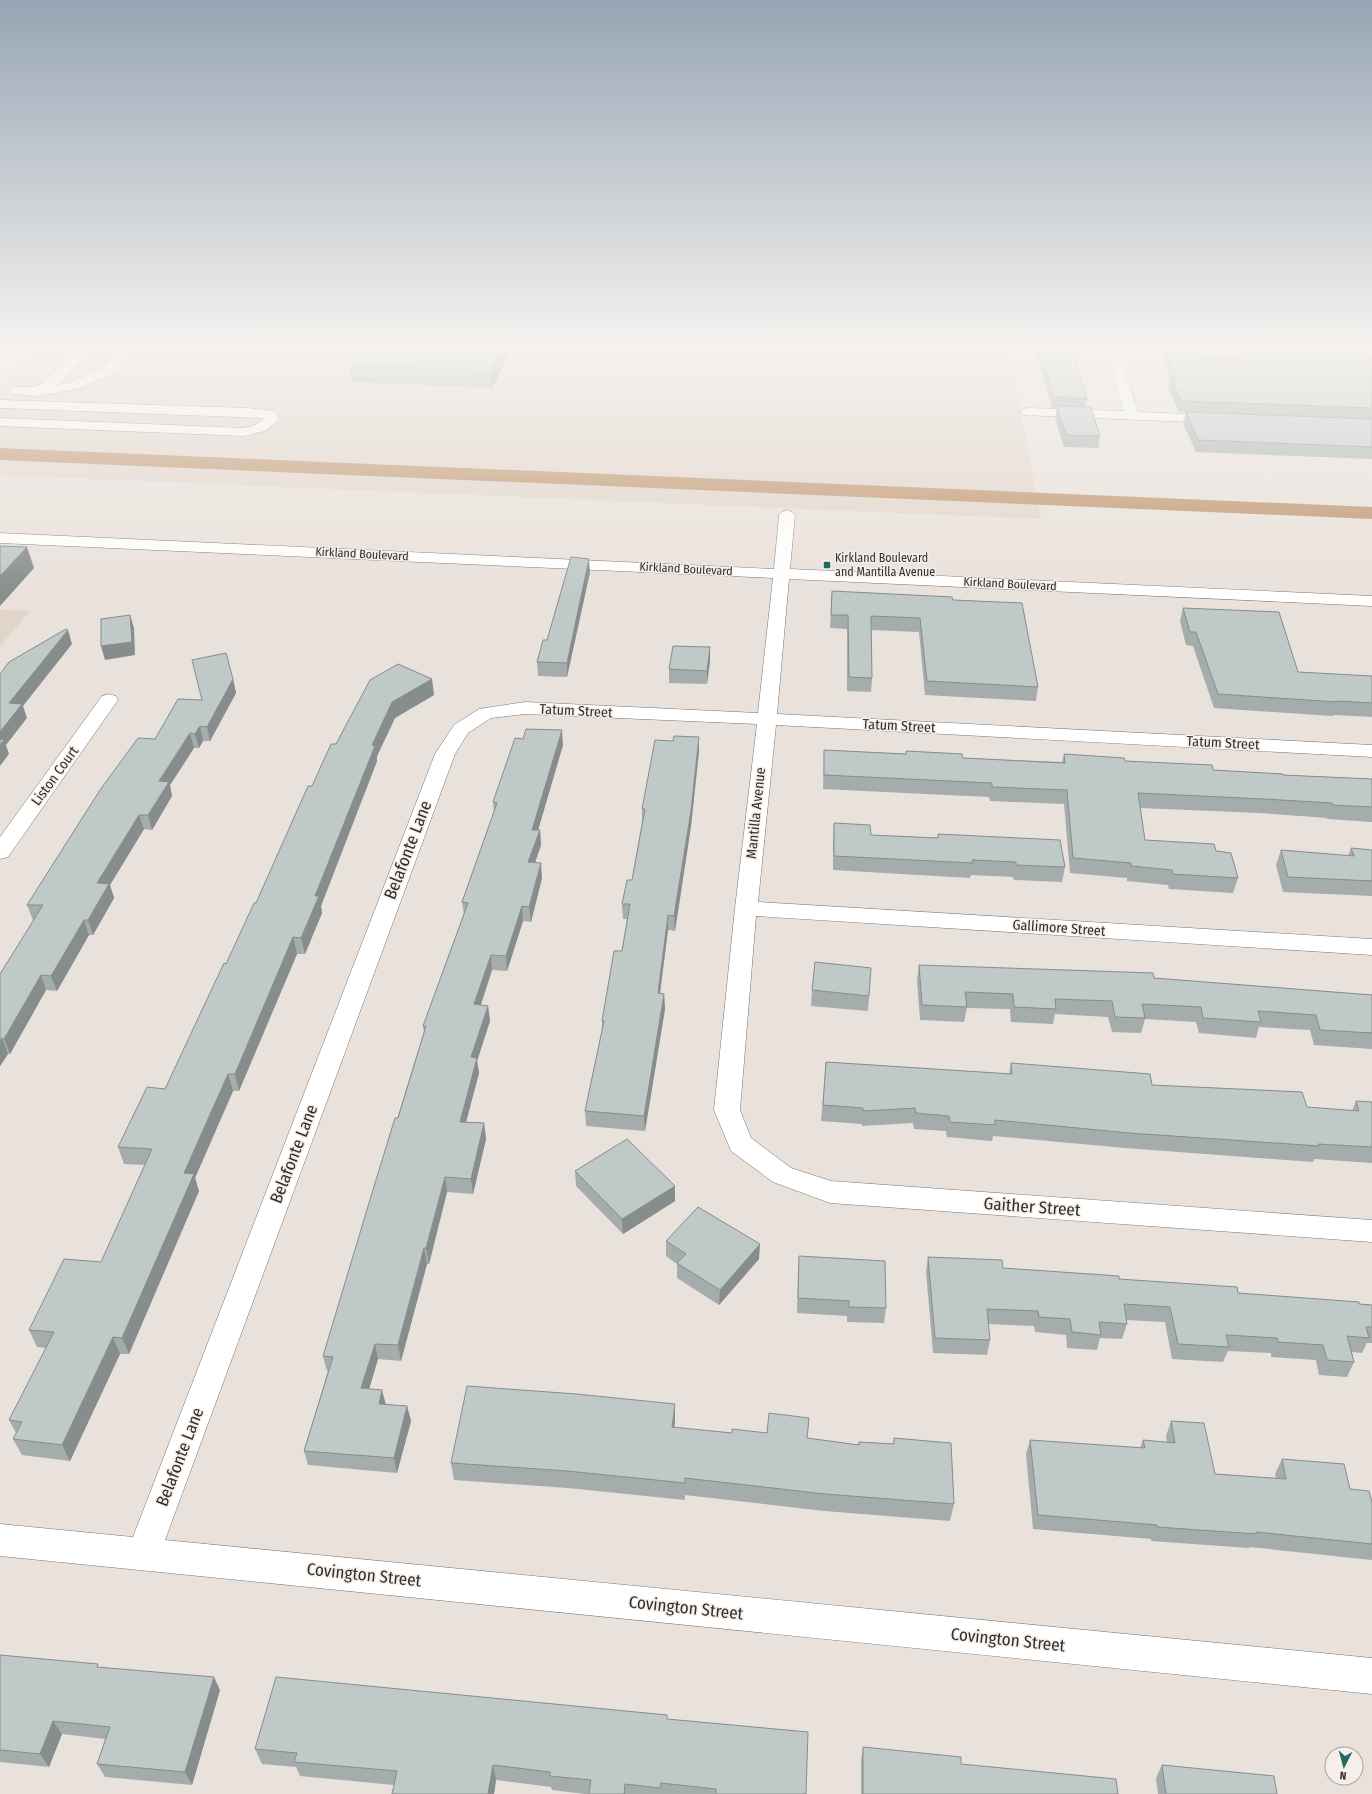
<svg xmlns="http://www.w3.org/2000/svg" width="1372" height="1794" font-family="'Fira Sans Condensed',sans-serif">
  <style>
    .built { fill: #e1d4c9 }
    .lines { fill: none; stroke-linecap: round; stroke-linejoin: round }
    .canal { fill: #bc8e65; fill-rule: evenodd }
    .minor-casing { stroke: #7b746e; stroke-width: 1 }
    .minor { fill: #fff; fill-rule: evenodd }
    .wall { fill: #a4adac }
    .shaded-wall { fill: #868d8c }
    .building { fill: #bfc9c8; stroke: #868d8c }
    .poi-dot { fill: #206a62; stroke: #f6eee8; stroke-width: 1.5 }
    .labels { text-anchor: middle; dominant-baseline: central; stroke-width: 3; stroke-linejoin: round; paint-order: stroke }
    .far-street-label { font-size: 12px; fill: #312e2c; stroke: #f6eee8 }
    .far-poi-label { font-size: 12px; fill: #312e2c; stroke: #f6eee8; text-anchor: start }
    .street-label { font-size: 14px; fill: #312e2c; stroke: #f6eee8 }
    .near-street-label { font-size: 17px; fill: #312e2c; stroke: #f6eee8 }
  </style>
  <rect width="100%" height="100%" fill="#e9e1db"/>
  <path class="built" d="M 44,344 L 1008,344 L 1041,519 L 0,475 L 0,382 Z
    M 0,610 L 30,611 L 0,646 Z"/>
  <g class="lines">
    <path class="canal" d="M 0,448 L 1372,507 L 1372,519 L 0,460 Z"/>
    <g class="minor-casing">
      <path id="minor" d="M 17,344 L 31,344 L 5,368 L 0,369 L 0,359 Z
        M 84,344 L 98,344 L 57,385 L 69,383 L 102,368 L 127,344 L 140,344 L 112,374 L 77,389 L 38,396 L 12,394 L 10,391 L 12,388 C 25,385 32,390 43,383 Z
        M 1104,344 L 1116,344 L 1138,412 L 1215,415 L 1220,416 L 1222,419 L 1220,422 L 1215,423 L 1023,415 L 1021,412 L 1023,409 L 1028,408 L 1124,411 Z
        M 1326,344 L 1372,345 L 1372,353 L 1332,348 Z
        M 0,400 L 248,408 L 275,411 L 279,419 L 265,431 L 244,436 L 0,426 L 0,418 L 244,428 L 255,425 L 265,418 L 0,408 Z
        M 787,510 L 792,512 L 795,515 L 790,569 L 1372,596 L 1372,606 L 789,579 L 777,714 L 1372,745 L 1372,757 L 776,725 L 758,902 L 1372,939 L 1372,955 L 756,916 L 740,1110 L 751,1138 L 791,1168 L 831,1181 L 1372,1220 L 1372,1242 L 830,1203 L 773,1182 L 731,1151 L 714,1110 L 735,908 L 757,724 L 525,714 L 491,718 L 468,733 L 455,754 L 165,1540 L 1372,1658 L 1372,1694 L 0,1556 L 0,1524 L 133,1537 L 435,754 L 454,725 L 479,709 L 525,702 L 758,713 L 773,578 L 0,543 L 0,533 L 774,569 L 779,515 L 782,512 Z
        M 109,694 L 116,696 L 118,700 L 8,857 L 0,859 L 0,837 L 102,696 Z"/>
    </g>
    <use href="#minor" class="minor"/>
  </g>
  <path class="wall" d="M 515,344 L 492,388 L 352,382 L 350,365 Z
    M 1034,344 L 1071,344 L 1087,399 L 1085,407 L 1100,436 L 1098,448 L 1064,447 L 1055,418 L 1057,408 L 1052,408 Z
    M 1159,344 L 1191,344 L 1196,356 L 1244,358 L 1238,344 L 1283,344 L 1322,353 L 1372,355 L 1372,459 L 1196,452 L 1183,423 L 1186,412 L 1179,412 L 1168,388 L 1170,379 L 1161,351 Z
    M 590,572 L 567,677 L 538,676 L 537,662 L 547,640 Z
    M 832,591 L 953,600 L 1038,687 L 1036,701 L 925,695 L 919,632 L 871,630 L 872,678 L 871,692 L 847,691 L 847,629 L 830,628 Z
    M 1183,608 L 1298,672 L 1372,676 L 1372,717 L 1333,715 L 1333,716 L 1214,708 L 1193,646 L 1186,645 L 1180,621 Z
    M 710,661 L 707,684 L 669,683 L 669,669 Z
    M 233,679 L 236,693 L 210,741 L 203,741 L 199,748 L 194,748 L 170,785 L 172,796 L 152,830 L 144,829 L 110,885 L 114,898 L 93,935 L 89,935 L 57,991 L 46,990 L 10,1054 L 8,1054 L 0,1066 L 0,974 L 34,920 L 33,920 L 27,905 L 155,739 L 202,700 Z
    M 434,695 L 395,718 L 377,756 L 377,761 L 321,906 L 322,913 L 305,954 L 297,954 L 239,1091 L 233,1091 L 195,1178 L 199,1191 L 129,1354 L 120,1354 L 70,1461 L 22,1455 L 13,1439 L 16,1433 L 9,1420 L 46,1348 L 37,1347 L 29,1330 L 101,1262 L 145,1165 L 124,1164 L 118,1147 L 165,1089 L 256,903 L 312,786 L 336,744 Z
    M 563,745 L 538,830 L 540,830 L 541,845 L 535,863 L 542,878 L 531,922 L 523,921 L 507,971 L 492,970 L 481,1005 L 488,1006 L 490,1021 L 477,1061 L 479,1073 L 466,1122 L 484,1123 L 486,1139 L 473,1194 L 447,1192 L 429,1264 L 427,1264 L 401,1361 L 378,1359 L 369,1389 L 385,1404 L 407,1406 L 411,1421 L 397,1473 L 308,1465 L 304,1451 L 328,1371 L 327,1371 L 323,1356 L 424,1032 L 423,1026 L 464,914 L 462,902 L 494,813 L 493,802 Z
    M 824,750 L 906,754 L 906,751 L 963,758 L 1062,762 L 1064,754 L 1125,761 L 1213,770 L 1283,775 L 1372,779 L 1372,822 L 1327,819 L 1327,818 L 1260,813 L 1140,808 L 1145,840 L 1216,851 L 1238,878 L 1233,893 L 1169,889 L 1168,885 L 1127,881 L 1127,878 L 1070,873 L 1064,804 L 990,801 L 989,797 L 823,789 Z
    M 699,751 L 691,826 L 675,931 L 668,930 L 660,993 L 664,994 L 665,1009 L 645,1131 L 586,1126 L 585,1111 L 602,1030 L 602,1021 L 622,951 L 627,919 L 623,919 L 622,904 L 632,880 L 642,822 L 642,809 Z
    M 834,823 L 871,835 L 938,838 L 938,834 L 1065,867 L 1062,882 L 1014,880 L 1013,877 L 971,875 L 970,878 L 833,870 L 833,838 Z
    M 1351,848 L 1372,850 L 1372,896 L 1283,892 L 1276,865 L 1281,850 L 1348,856 Z
    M 919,965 L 1154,978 L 1372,995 L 1372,1049 L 1314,1045 L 1310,1030 L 1259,1027 L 1256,1038 L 1199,1033 L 1196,1022 L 1145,1019 L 1141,1033 L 1112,1032 L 1108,1017 L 1055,1014 L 1053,1024 L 1011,1022 L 1010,1009 L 967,1008 L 964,1022 L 920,1020 L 917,980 Z
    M 812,990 L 869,996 L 868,1011 L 811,1006 Z
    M 826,1062 L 1009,1074 L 1011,1063 L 1152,1085 L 1307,1107 L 1352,1111 L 1356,1101 L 1372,1102 L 1372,1163 L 1314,1159 L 1313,1162 L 1125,1148 L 993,1136 L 992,1141 L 947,1137 L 946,1131 L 914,1129 L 913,1123 L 862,1126 L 862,1124 L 821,1121 Z
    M 575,1171 L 675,1201 L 623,1234 L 576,1186 Z
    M 666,1241 L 759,1259 L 719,1305 L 677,1278 L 677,1264 L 666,1256 Z
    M 799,1256 L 886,1308 L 884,1323 L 847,1322 L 847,1316 L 797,1313 L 798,1271 Z
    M 928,1257 L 1003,1268 L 1119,1279 L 1238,1293 L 1372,1305 L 1372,1343 L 1367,1343 L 1362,1353 L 1352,1352 L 1354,1362 L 1347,1377 L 1319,1375 L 1316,1360 L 1271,1357 L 1271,1353 L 1228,1351 L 1223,1362 L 1172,1359 L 1165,1322 L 1126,1320 L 1127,1324 L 1122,1339 L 1100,1338 L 1097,1350 L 1067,1348 L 1066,1335 L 1035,1332 L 1034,1326 L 988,1324 L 990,1340 L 987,1355 L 933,1353 L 926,1272 Z
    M 675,1421 L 674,1428 L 732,1433 L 807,1438 L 858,1445 L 859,1442 L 893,1444 L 894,1438 L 954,1504 L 950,1521 L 824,1511 L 685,1495 L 685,1500 L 568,1488 L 454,1480 L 451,1463 Z
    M 1171,1421 L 1215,1474 L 1276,1478 L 1275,1474 L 1282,1459 L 1350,1489 L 1372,1502 L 1372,1560 L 1250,1547 L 1249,1548 L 1151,1541 L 1151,1539 L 1033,1529 L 1026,1454 L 1030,1440 L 1140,1448 L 1143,1440 L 1167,1442 L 1166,1436 Z
    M 0,1655 L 99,1667 L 220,1690 L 192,1785 L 105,1777 L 97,1764 L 105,1739 L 62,1734 L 49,1767 L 0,1762 Z
    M 667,1719 L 806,1794 L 585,1794 L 552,1790 L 551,1787 L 496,1780 L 494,1794 L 392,1794 L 394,1785 L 300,1776 L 296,1767 L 262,1764 L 255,1749 Z
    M 863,1747 L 961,1764 L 1118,1794 L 861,1794 L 861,1760 Z
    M 1162,1765 L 1277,1794 L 1158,1794 L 1156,1778 Z"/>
  <path class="shaded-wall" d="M 505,344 L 515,344 L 492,388 L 491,371 Z
    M 27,547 L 34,568 L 0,606 L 0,576 Z
    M 589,559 L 590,572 L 567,677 L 567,663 Z
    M 130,615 L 134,628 L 135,655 L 105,660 L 101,646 Z
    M 68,630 L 72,644 L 23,706 L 27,718 L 6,745 L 9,754 L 0,766 L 0,732 L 9,703 Z
    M 710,647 L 710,661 L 707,684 L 707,671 Z
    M 233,679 L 236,693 L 210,741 L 207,727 Z
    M 432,679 L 434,695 L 395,718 L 377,756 L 377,761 L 321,906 L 322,913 L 305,954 L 301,938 L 315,896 L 372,745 L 392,702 Z
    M 200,726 L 203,741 L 199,748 L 195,734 Z
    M 562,730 L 563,745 L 534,844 L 532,830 Z
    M 190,733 L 194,748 L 170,785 L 172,796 L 152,830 L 148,815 L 159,781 Z
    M 699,737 L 699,751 L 691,826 L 675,931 L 674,916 Z
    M 139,815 L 144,829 L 110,885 L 114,898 L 93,935 L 88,920 L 97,883 Z
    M 540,830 L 541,845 L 530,877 L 528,862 Z
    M 541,863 L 542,878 L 531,922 L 529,907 Z
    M 522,906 L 523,921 L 507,971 L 506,956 Z
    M 668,915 L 668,930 L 658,1008 L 658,993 Z
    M 84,920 L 89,935 L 57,991 L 51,976 Z
    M 293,937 L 297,954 L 239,1091 L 235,1074 Z
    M 491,955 L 492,970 L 476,1019 L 474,1004 Z
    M 41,975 L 46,990 L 10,1054 L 4,1039 Z
    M 664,994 L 665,1009 L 645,1131 L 644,1116 Z
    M 488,1006 L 490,1021 L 477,1061 L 479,1073 L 462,1137 L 460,1122 L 471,1057 Z
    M 2,1038 L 8,1054 L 0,1066 L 0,1041 Z
    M 228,1074 L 233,1091 L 195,1178 L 199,1191 L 129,1354 L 122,1338 L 184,1173 Z
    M 484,1123 L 486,1139 L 473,1194 L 471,1179 Z
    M 445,1177 L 447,1192 L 429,1264 L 426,1248 Z
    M 675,1186 L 675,1201 L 623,1234 L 622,1219 Z
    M 760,1244 L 759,1259 L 719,1305 L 720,1290 Z
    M 424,1248 L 427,1264 L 401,1361 L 398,1345 Z
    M 113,1337 L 120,1354 L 70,1461 L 62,1445 Z
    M 375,1344 L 378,1359 L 365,1403 L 361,1388 Z
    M 382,1390 L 386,1405 L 379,1404 Z
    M 675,1404 L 675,1421 L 672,1444 L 672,1427 Z
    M 407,1406 L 411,1421 L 397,1473 L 394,1458 Z
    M 214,1677 L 220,1690 L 192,1785 L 185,1772 Z
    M 53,1721 L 62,1734 L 49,1767 L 40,1754 Z
    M 493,1765 L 496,1780 L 494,1794 L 488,1794 Z
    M 625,1784 L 625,1794 L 624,1794 Z"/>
  <path class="building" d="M 365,344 L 505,344 L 491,371 L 350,365 Z
    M 1039,344 L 1071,344 L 1087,399 L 1054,397 Z
    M 1165,344 L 1191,344 L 1196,356 L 1251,358 L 1245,344 L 1283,344 L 1322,353 L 1372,355 L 1372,408 L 1181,401 L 1171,377 L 1176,378 Z
    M 1057,406 L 1091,407 L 1100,436 L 1066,435 Z
    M 1186,412 L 1372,419 L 1372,447 L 1198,440 Z
    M 0,546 L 27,547 L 0,576 Z
    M 571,557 L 589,559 L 567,663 L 537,662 L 543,640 L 547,640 Z
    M 832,591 L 952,597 L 953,600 L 1022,603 L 1038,687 L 927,681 L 920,618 L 871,616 L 872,678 L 849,677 L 848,615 L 831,615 Z
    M 1183,608 L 1279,612 L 1298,672 L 1372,676 L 1372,703 L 1337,701 L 1337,702 L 1218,694 L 1196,632 L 1190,632 Z
    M 130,615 L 132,642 L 101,646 L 101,619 Z
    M 66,629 L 68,630 L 9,703 L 22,704 L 0,732 L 0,674 L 9,662 Z
    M 673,646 L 710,647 L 707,671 L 669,669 Z
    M 226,653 L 233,679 L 207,727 L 200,726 L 195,734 L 190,733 L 159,781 L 169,782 L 148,815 L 139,815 L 97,883 L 109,884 L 88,920 L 84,920 L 51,976 L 41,975 L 4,1039 L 2,1038 L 0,1041 L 0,974 L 43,905 L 27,905 L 100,790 L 138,738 L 155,739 L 178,699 L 202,700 L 192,660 Z
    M 398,664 L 432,679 L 392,702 L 372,745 L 375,746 L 315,896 L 319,896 L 301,938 L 293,937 L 235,1074 L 228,1074 L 184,1173 L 194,1174 L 122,1338 L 113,1337 L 62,1445 L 13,1439 L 22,1422 L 9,1420 L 54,1332 L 29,1330 L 64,1259 L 101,1262 L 152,1149 L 118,1147 L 147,1087 L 165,1089 L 224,963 L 226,964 L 254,903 L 256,903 L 308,786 L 312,786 L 331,744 L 336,744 L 370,680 Z
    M 526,729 L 562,730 L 532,830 L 540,830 L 528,862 L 541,863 L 529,907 L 522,906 L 506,956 L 491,955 L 474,1004 L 488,1006 L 471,1057 L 477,1058 L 460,1122 L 484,1123 L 471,1179 L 445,1177 L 426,1248 L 424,1248 L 398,1345 L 375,1344 L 361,1388 L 382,1390 L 379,1404 L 407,1406 L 394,1458 L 304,1451 L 333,1357 L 323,1356 L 372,1193 L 395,1118 L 398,1118 L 426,1026 L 423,1026 L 468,903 L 462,902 L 497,803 L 493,802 L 515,738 L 523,739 Z
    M 674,736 L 699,737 L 691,811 L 674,916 L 668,915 L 658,993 L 664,994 L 644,1116 L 585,1111 L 604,1021 L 602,1021 L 614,951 L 622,951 L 630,904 L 622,904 L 627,880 L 632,880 L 645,809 L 642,809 L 655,740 L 673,741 Z
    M 0,739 L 4,740 L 0,745 Z
    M 824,750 L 906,754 L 906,751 L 962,754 L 963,758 L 1065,763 L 1064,754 L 1124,758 L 1125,761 L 1212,765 L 1213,770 L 1283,774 L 1283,775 L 1372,779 L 1372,807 L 1332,805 L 1332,803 L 1264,799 L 1138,793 L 1145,840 L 1214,844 L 1216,851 L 1231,853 L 1238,878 L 1173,874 L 1172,870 L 1131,866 L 1131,863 L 1073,858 L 1067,790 L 992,787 L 992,783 L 824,775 Z
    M 834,823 L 870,825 L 871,835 L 938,838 L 938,834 L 1060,840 L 1065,867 L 1016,865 L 1016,862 L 972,860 L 973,863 L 834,856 Z
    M 1351,848 L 1372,850 L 1372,881 L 1288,877 L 1281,850 L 1354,856 Z
    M 815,962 L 871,968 L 869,996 L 812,990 Z
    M 919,965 L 1153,973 L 1154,978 L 1372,995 L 1372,1033 L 1320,1030 L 1316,1015 L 1258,1011 L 1261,1022 L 1203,1018 L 1201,1007 L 1142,1004 L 1145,1018 L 1115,1017 L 1112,1001 L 1055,999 L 1056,1009 L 1014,1007 L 1013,994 L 965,992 L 967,1007 L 922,1005 Z
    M 826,1062 L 1012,1074 L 1011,1063 L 1150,1074 L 1152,1085 L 1302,1092 L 1307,1107 L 1359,1111 L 1356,1101 L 1372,1102 L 1372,1147 L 1318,1144 L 1319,1146 L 1129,1133 L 995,1120 L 995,1125 L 950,1122 L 949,1116 L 916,1113 L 915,1108 L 863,1111 L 863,1108 L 823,1105 Z
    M 627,1139 L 675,1186 L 622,1219 L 575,1171 Z
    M 698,1207 L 760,1244 L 720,1290 L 677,1263 L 686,1254 L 666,1241 Z
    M 799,1256 L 885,1261 L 886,1308 L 849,1307 L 849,1301 L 798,1298 Z
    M 928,1257 L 1002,1260 L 1003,1268 L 1119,1276 L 1119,1279 L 1237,1287 L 1238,1293 L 1359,1302 L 1359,1304 L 1372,1305 L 1372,1327 L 1366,1327 L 1369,1338 L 1347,1336 L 1354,1362 L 1327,1360 L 1323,1345 L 1278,1342 L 1277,1338 L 1226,1335 L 1229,1347 L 1178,1344 L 1170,1307 L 1124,1304 L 1127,1324 L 1099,1322 L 1101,1335 L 1072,1332 L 1070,1319 L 1039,1317 L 1038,1311 L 987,1309 L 990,1340 L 935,1338 Z
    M 467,1386 L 576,1394 L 675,1404 L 672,1427 L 732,1433 L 732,1429 L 767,1433 L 769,1413 L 809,1418 L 807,1438 L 859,1445 L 859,1442 L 894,1444 L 894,1438 L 951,1443 L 954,1504 L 825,1494 L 685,1478 L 685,1483 L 567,1471 L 451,1463 Z
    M 1171,1421 L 1204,1423 L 1215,1474 L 1286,1479 L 1282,1459 L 1344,1464 L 1350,1489 L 1369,1491 L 1372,1502 L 1372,1544 L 1256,1532 L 1256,1534 L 1157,1527 L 1157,1525 L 1038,1515 L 1030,1440 L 1145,1448 L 1143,1440 L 1175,1443 Z
    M 0,1655 L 98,1664 L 97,1667 L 214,1677 L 185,1772 L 97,1764 L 110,1727 L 53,1721 L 40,1754 L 0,1750 Z
    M 276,1677 L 667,1715 L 667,1719 L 808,1732 L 806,1794 L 716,1794 L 716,1789 L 661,1783 L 660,1788 L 625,1784 L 624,1794 L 589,1794 L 591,1780 L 550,1776 L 550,1772 L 493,1765 L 488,1794 L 392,1794 L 397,1771 L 294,1762 L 297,1753 L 255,1749 Z
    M 863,1747 L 961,1757 L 961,1764 L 1116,1779 L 1118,1794 L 863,1794 Z
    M 1162,1765 L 1274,1776 L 1277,1794 L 1166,1794 Z"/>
  <linearGradient id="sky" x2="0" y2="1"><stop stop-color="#96a5b4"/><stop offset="0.58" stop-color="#f5f2ef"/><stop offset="1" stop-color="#f5f2ef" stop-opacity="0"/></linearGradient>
  <rect width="1372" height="596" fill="url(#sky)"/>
  <rect class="poi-dot" x="823" y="561" width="8" height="8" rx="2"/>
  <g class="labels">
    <g class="far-street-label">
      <text transform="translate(362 554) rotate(3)">Kirkland Boulevard</text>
      <text transform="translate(686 569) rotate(3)">Kirkland Boulevard</text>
      <text transform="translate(1010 584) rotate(3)">Kirkland Boulevard</text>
    </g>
    <g class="far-poi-label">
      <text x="835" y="558">Kirkland Boulevard<tspan x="835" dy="14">and Mantilla Avenue</tspan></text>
    </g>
    <g class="street-label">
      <text transform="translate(576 711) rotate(3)">Tatum Street</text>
      <text transform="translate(899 726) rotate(3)">Tatum Street</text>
      <text transform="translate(1223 743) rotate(3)">Tatum Street</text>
      <text transform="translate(55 776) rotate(-54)">Liston Court</text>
      <text transform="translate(756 813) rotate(-84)">Mantilla Avenue</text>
      <text transform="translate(1059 928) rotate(4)">Gallimore Street</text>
    </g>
    <g class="near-street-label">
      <text transform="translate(408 850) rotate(-69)">Belafonte Lane</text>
      <text transform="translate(294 1154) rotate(-69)">Belafonte Lane</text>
      <text transform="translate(1032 1207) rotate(4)">Gaither Street</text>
      <text transform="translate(180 1457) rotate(-69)">Belafonte Lane</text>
      <text transform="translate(364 1575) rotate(6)">Covington Street</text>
      <text transform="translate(686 1608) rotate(6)">Covington Street</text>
      <text transform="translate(1008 1640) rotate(6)">Covington Street</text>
    </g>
  </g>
  <g transform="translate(1344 1766) rotate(186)"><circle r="19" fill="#f6eee8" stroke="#a7a19d"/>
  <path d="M0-3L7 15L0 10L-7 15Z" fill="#206a62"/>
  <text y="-6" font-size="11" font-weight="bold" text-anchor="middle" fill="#312e2c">N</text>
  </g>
</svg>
